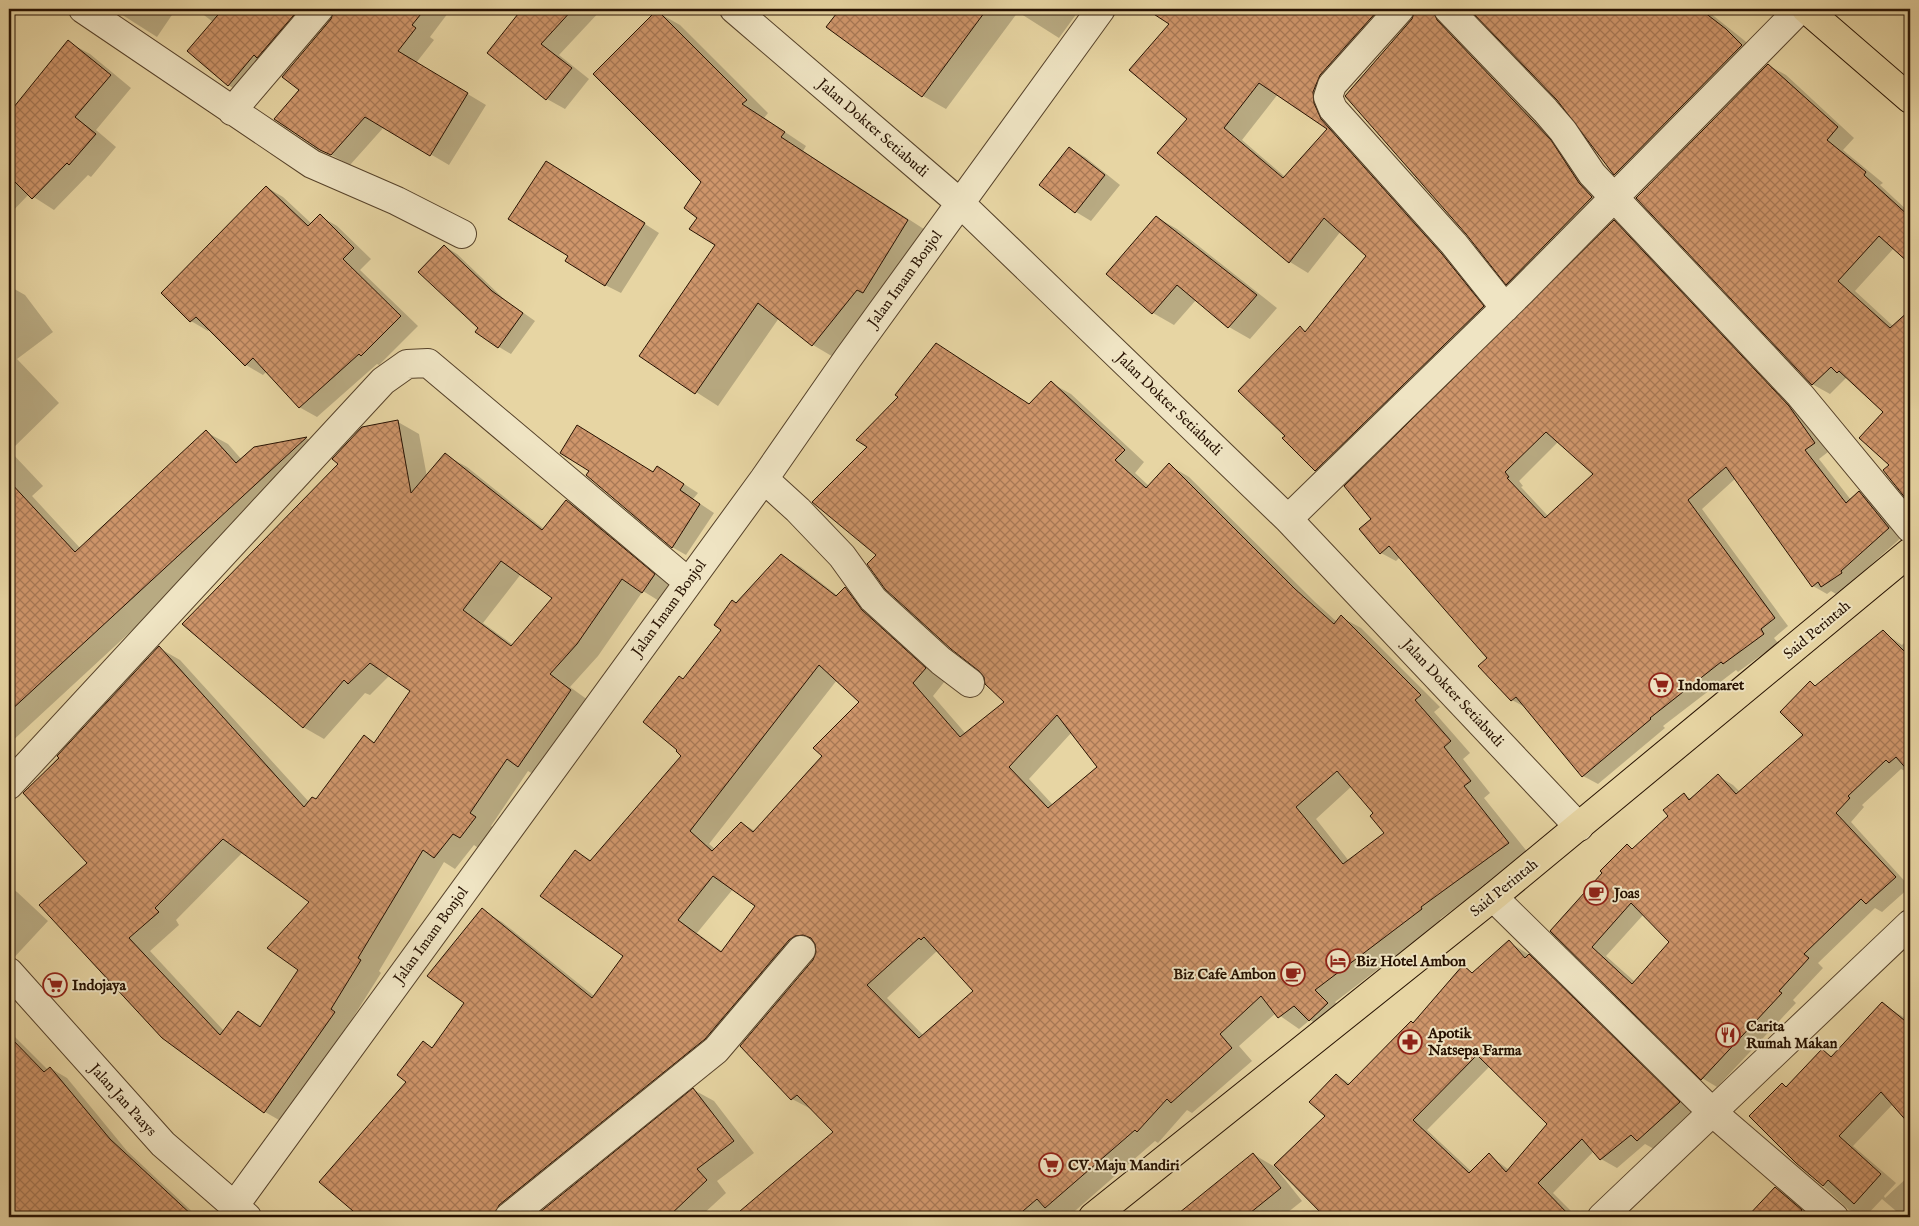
<svg xmlns="http://www.w3.org/2000/svg" width="1919" height="1226" font-family="'IM FELL English',serif">
  <style>
    .shadow { fill: #0003; fill-rule: evenodd }
    .building { fill: url(#building-cross-hatch); stroke: #261101; fill-rule: evenodd }
    .lines { fill: none; stroke-linecap: round; stroke-linejoin: round }
    .minor-casing { stroke: #56422a; stroke-width: 30 }
    .major-casing { stroke: #261101; stroke-width: 30 }
    .highway-casing { stroke: #261101; stroke-width: 30 }
    .minor { stroke: #efe4c3; stroke-width: 28 }
    .major { stroke: #e7d5a3; stroke-width: 28 }
    .highway { stroke: #e7d5a3; stroke-width: 28 }
    .labels { text-anchor: middle; dominant-baseline: central; stroke-width: 4; stroke-linejoin: round; paint-order: stroke }
    .street-label { font-size: 15px; fill: #261101; stroke: #efe4c3 }
    .poi-label { font-size: 15px; font-weight: bold; fill: #261101; stroke: #efe4c3; text-anchor: start }
  </style>
  <defs>
    <pattern id="building-cross-hatch" width="8" height="8" patternUnits="userSpaceOnUse" patternTransform="scale(1.25)"><rect width="8" height="8" fill="#cf966b"/><path d="M0 0l8 8M0 8l8-8" fill="none" stroke="#a87956"/></pattern>
  </defs>
  <rect width="100%" height="100%" fill="#e7d5a3"/>
  <filter id="stains"><feTurbulence type="fractalNoise" baseFrequency=".004" numOctaves="4"/><feColorMatrix values="0 0 0 0 .2 0 0 0 0 .09 0 0 0 0 .02 0 0 0 .5 -.17"/></filter>
  <radialGradient id="worn" r=".72"><stop offset=".6" stop-color="#630" stop-opacity="0"/><stop offset="1" stop-color="#630" stop-opacity=".3"/></radialGradient>
  <path class="shadow" d="M 113,9 L 176,9 L 157,37 Z
    M 196,9 L 326,9 L 247,96 L 228,85 L 213,22 Z
    M 335,9 L 451,9 L 430,37 L 434,40 L 416,63 L 486,105 L 449,165 L 384,127 L 350,165 L 320,149 L 301,90 L 284,77 L 335,13 Z
    M 509,9 L 602,9 L 559,55 L 589,79 L 565,109 L 547,99 L 517,16 Z
    M 841,9 L 1080,9 L 1059,38 L 1018,12 L 946,109 L 923,96 L 828,26 Z
    M 1174,9 L 1408,9 L 1332,103 L 1502,318 L 1334,481 L 1315,470 L 1286,435 L 1300,328 L 1307,332 L 1368,256 L 1341,231 L 1308,273 L 1290,262 L 1159,153 L 1189,119 L 1171,24 L 1166,20 ZM 1278,94 L 1329,128 L 1285,177 L 1242,140 Z
    M 1416,9 L 1455,9 L 1598,195 L 1526,294 L 1507,284 L 1467,233 L 1346,96 L 1416,13 Z
    M 1471,9 L 1705,9 L 1745,41 L 1760,57 L 1634,185 L 1615,174 L 1558,99 Z
    M 657,12 L 680,25 L 768,113 L 764,118 L 806,146 L 803,151 L 930,233 L 835,358 L 813,345 L 779,318 L 718,406 L 640,356 L 716,245 L 698,218 L 703,181 Z
    M 68,42 L 90,54 L 131,88 L 96,130 L 116,147 L 91,177 L 88,175 L 54,210 L 29,194 L 9,215 L 9,115 Z
    M 1768,65 L 1786,75 L 1854,138 L 1843,150 L 1883,183 L 1880,185 L 1910,213 L 1910,262 L 1894,248 L 1855,291 L 1893,326 L 1910,312 L 1910,502 L 1884,471 L 1890,465 L 1885,412 L 1847,377 L 1830,394 L 1812,384 Z
    M 1070,148 L 1085,157 L 1120,185 L 1091,221 L 1076,212 L 1041,185 Z
    M 562,171 L 659,233 L 621,293 L 605,285 L 569,256 Z
    M 266,187 L 283,197 L 312,224 L 320,216 L 337,226 L 371,259 L 360,270 L 418,326 L 379,365 L 377,364 L 317,417 L 299,407 L 267,371 L 263,375 L 246,365 L 210,329 L 208,331 L 191,321 L 163,293 Z
    M 1156,217 L 1177,229 L 1277,308 L 1250,339 L 1229,327 L 1196,300 L 1174,325 L 1153,313 L 1107,274 Z
    M 1614,222 L 1628,230 L 1803,416 L 1828,452 L 1819,459 L 1851,500 L 1859,493 L 1874,501 L 1903,536 L 1854,580 L 1855,581 L 1836,594 L 1831,591 L 1827,594 L 1813,586 L 1736,478 L 1702,509 L 1788,626 L 1774,638 L 1778,643 L 1738,672 L 1736,670 L 1663,726 L 1665,728 L 1598,784 L 1583,776 L 1527,708 L 1512,700 L 1480,666 L 1489,659 L 1400,557 L 1396,561 L 1381,553 L 1372,519 ZM 1558,442 L 1595,474 L 1548,516 L 1521,487 L 1523,486 L 1519,481 Z
    M 444,246 L 457,254 L 505,300 L 535,321 L 511,354 L 499,347 L 479,328 Z
    M 9,286 L 25,295 L 53,332 L 17,359 L 59,403 L 10,451 L 43,486 L 32,496 L 80,548 L 206,432 L 228,444 L 242,460 L 255,448 L 306,438 L 327,450 L 9,744 Z
    M 937,345 L 1030,405 L 1051,383 L 1071,394 L 1144,462 L 1135,473 L 1149,486 L 1169,465 L 1189,477 L 1315,602 L 1337,622 L 1341,617 L 1361,628 L 1440,707 L 1434,712 L 1470,753 L 1463,759 L 1490,793 L 1484,798 L 1529,854 L 1440,919 L 1441,921 L 1335,1002 L 1347,1015 L 1330,1032 L 1310,1020 L 1299,1029 L 1276,1013 L 1239,1046 L 1252,1061 L 1192,1113 L 1187,1110 L 1158,1143 L 1155,1141 L 1068,1217 L 1055,1213 L 1050,1217 L 735,1217 L 835,1132 L 813,1110 L 792,1099 L 741,1046 L 814,960 L 818,953 L 817,946 L 519,1217 L 362,1217 L 321,1182 L 408,1082 L 423,1042 L 433,1048 L 466,1002 L 482,910 L 502,922 L 594,996 L 625,956 L 576,851 L 592,861 L 682,755 L 684,680 L 722,630 L 736,604 L 781,556 L 801,567 L 838,596 L 845,588 L 865,600 L 945,681 L 933,696 L 966,734 L 1006,702 L 877,555 L 869,447 ZM 837,680 L 860,702 L 824,756 L 755,831 L 741,823 L 715,849 L 709,844 ZM 1072,732 L 1099,768 L 1053,805 L 1029,779 ZM 1352,786 L 1375,813 L 1386,833 L 1349,861 L 1316,819 ZM 733,889 L 756,906 L 723,952 L 697,933 ZM 938,950 L 975,991 L 924,1036 L 887,998 Z
    M 398,422 L 419,434 L 427,477 L 445,455 L 467,467 L 544,529 L 566,501 L 588,514 L 675,587 L 664,604 L 643,591 L 598,656 L 570,687 L 592,703 L 540,778 L 528,771 L 491,826 L 496,830 L 481,850 L 474,845 L 455,869 L 444,862 L 379,971 L 381,973 L 286,1124 L 265,1112 L 162,1037 L 89,863 L 25,793 L 159,648 L 180,660 L 309,802 L 317,801 L 364,737 L 375,743 L 412,690 L 390,675 L 370,695 L 365,693 L 324,739 L 303,727 ZM 521,574 L 554,598 L 513,645 L 483,623 ZM 243,852 L 310,902 L 300,970 L 261,1026 L 238,1012 L 224,1031 L 150,951 L 179,925 L 176,920 Z
    M 658,467 L 698,493 L 693,499 L 714,513 L 686,555 L 672,547 L 653,473 Z
    M 1883,632 L 1902,645 L 1910,637 L 1910,771 L 1908,768 L 1905,771 L 1901,769 L 1862,805 L 1864,807 L 1851,822 L 1910,887 L 1882,912 L 1875,908 L 1818,963 L 1823,968 L 1793,1000 L 1796,1003 L 1717,1087 L 1702,1078 L 1551,931 L 1627,846 L 1634,849 L 1670,816 L 1684,795 L 1692,799 L 1718,776 L 1733,785 L 1740,792 L 1805,735 L 1811,683 L 1816,686 ZM 1644,914 L 1671,942 L 1635,982 L 1606,956 Z
    M 9,766 L 15,794 L 15,798 L 9,804 Z
    M 9,887 L 17,892 L 48,921 L 9,963 Z
    M 1509,942 L 1544,964 L 1695,1112 L 1654,1149 L 1645,1144 L 1617,1168 L 1601,1159 L 1594,1151 L 1553,1193 L 1577,1217 L 1329,1217 L 1315,1202 L 1326,1116 L 1336,1075 L 1351,1084 L 1414,1024 L 1463,967 L 1473,973 ZM 1490,1066 L 1549,1124 L 1509,1170 L 1489,1155 L 1472,1172 L 1427,1130 Z
    M 1882,1004 L 1905,1018 L 1910,1012 L 1910,1123 L 1893,1104 L 1853,1146 L 1896,1183 L 1884,1196 L 1885,1198 L 1910,1175 L 1910,1217 L 1903,1217 L 1882,1199 L 1865,1217 L 1862,1217 L 1849,1210 L 1797,1162 L 1782,1085 L 1786,1087 L 1822,1050 L 1833,1057 Z
    M 9,1031 L 48,1070 L 50,1068 L 67,1078 L 127,1151 L 198,1217 L 9,1217 Z
    M 694,1090 L 714,1101 L 754,1153 L 717,1181 L 726,1193 L 700,1217 L 536,1217 Z
    M 1253,1154 L 1275,1167 L 1302,1201 L 1282,1217 L 1170,1217 L 1179,1210 L 1182,1212 Z
    M 1775,1188 L 1789,1196 L 1815,1217 L 1749,1217 Z"/>
  <path class="building" d="M 223,9 L 299,9 L 257,58 L 254,55 L 228,86 L 187,51 Z
    M 334,9 L 425,9 L 412,25 L 416,28 L 398,51 L 468,93 L 430,156 L 365,117 L 331,155 L 320,150 L 274,119 L 299,90 L 282,77 L 331,19 Z
    M 522,9 L 573,9 L 541,44 L 572,68 L 546,100 L 487,53 Z
    M 840,9 L 987,9 L 922,97 L 826,27 Z
    M 1146,9 L 1379,9 L 1320,75 L 1313,92 L 1314,103 L 1321,119 L 1442,254 L 1484,306 L 1315,471 L 1282,438 L 1285,436 L 1238,391 L 1300,326 L 1305,332 L 1366,256 L 1324,218 L 1289,263 L 1157,153 L 1187,119 L 1129,70 L 1169,24 ZM 1259,83 L 1327,129 L 1283,178 L 1224,128 Z
    M 1415,9 L 1433,9 L 1437,20 L 1551,140 L 1579,183 L 1592,197 L 1506,285 L 1466,234 L 1345,96 L 1412,19 Z
    M 1469,9 L 1700,9 L 1726,29 L 1742,45 L 1614,175 L 1557,100 Z
    M 657,10 L 747,100 L 742,104 L 785,132 L 781,137 L 908,220 L 863,293 L 857,290 L 812,346 L 758,303 L 695,394 L 639,356 L 715,245 L 689,229 L 697,218 L 684,208 L 701,182 L 593,74 Z
    M 68,40 L 111,75 L 75,117 L 96,134 L 69,165 L 67,163 L 32,199 L 9,176 L 9,113 Z
    M 1768,64 L 1838,127 L 1827,140 L 1866,172 L 1864,175 L 1910,217 L 1910,264 L 1879,236 L 1838,281 L 1890,328 L 1910,310 L 1910,504 L 1883,470 L 1889,465 L 1859,438 L 1883,412 L 1839,371 L 1837,373 L 1831,367 L 1812,385 L 1636,198 Z
    M 1069,147 L 1105,175 L 1075,213 L 1039,185 Z
    M 546,161 L 645,223 L 605,286 L 565,261 L 568,256 L 508,219 Z
    M 266,186 L 308,226 L 320,214 L 354,248 L 343,259 L 401,316 L 361,356 L 359,354 L 299,408 L 253,358 L 245,366 L 196,317 L 190,322 L 161,293 Z
    M 1156,216 L 1257,295 L 1228,328 L 1177,285 L 1152,314 L 1106,274 Z
    M 1614,220 L 1789,406 L 1815,443 L 1805,450 L 1846,503 L 1859,491 L 1889,528 L 1841,571 L 1842,573 L 1821,587 L 1818,582 L 1812,587 L 1726,467 L 1688,500 L 1775,618 L 1761,629 L 1764,634 L 1723,664 L 1721,662 L 1650,718 L 1651,719 L 1582,777 L 1516,697 L 1511,701 L 1478,666 L 1487,658 L 1389,546 L 1380,554 L 1359,529 L 1371,519 L 1344,486 ZM 1546,432 L 1593,474 L 1545,518 L 1507,478 L 1509,477 L 1505,472 Z
    M 444,245 L 492,291 L 523,313 L 498,348 L 475,332 L 478,328 L 418,272 Z
    M 936,343 L 1029,404 L 1051,381 L 1125,450 L 1115,460 L 1146,488 L 1169,463 L 1295,589 L 1334,624 L 1341,615 L 1421,695 L 1415,700 L 1451,741 L 1444,747 L 1471,781 L 1464,786 L 1509,843 L 1421,907 L 1422,909 L 1315,990 L 1328,1003 L 1309,1021 L 1294,1006 L 1278,1018 L 1261,996 L 1220,1034 L 1232,1048 L 1171,1103 L 1167,1099 L 1137,1132 L 1135,1130 L 1045,1208 L 1037,1199 L 1016,1217 L 733,1217 L 833,1132 L 797,1095 L 791,1100 L 740,1046 L 813,960 L 816,952 L 815,944 L 811,938 L 803,935 L 795,936 L 789,940 L 705,1039 L 499,1205 L 494,1217 L 360,1217 L 319,1182 L 406,1082 L 397,1075 L 423,1041 L 432,1048 L 464,1003 L 427,976 L 482,908 L 592,998 L 623,956 L 540,896 L 575,850 L 590,861 L 681,756 L 676,751 L 677,750 L 643,722 L 679,676 L 683,679 L 721,630 L 714,625 L 732,600 L 736,603 L 781,554 L 836,596 L 845,587 L 862,610 L 926,668 L 913,683 L 960,737 L 1004,702 L 985,684 L 984,677 L 979,671 L 951,649 L 885,589 L 867,564 L 876,555 L 812,502 L 867,447 L 856,440 L 898,397 L 895,395 ZM 819,665 L 859,702 L 813,748 L 822,756 L 753,832 L 741,822 L 712,851 L 690,831 ZM 1057,715 L 1097,767 L 1048,808 L 1009,767 ZM 1337,771 L 1373,813 L 1370,816 L 1384,833 L 1343,864 L 1296,807 ZM 713,876 L 755,906 L 721,952 L 678,920 ZM 924,937 L 973,991 L 919,1038 L 867,985 L 919,938 L 921,940 Z
    M 398,420 L 411,493 L 445,453 L 542,530 L 566,500 L 655,574 L 642,593 L 622,579 L 577,644 L 550,674 L 571,690 L 518,767 L 507,759 L 470,813 L 476,817 L 460,838 L 453,834 L 434,858 L 423,850 L 358,958 L 361,960 L 331,1009 L 335,1012 L 264,1113 L 162,1038 L 39,905 L 87,863 L 23,793 L 59,758 L 57,756 L 159,646 L 304,807 L 312,797 L 316,799 L 364,735 L 374,743 L 410,691 L 370,663 L 348,684 L 344,680 L 303,728 L 182,624 L 338,464 L 332,459 L 362,427 ZM 501,561 L 552,598 L 511,646 L 463,610 ZM 223,839 L 309,902 L 267,948 L 298,970 L 260,1027 L 238,1011 L 220,1035 L 129,938 L 159,912 L 155,908 Z
    M 577,425 L 653,472 L 657,466 L 684,484 L 680,490 L 700,504 L 672,548 L 586,475 L 589,471 L 560,453 Z
    M 206,430 L 236,463 L 254,447 L 307,437 L 9,712 L 9,481 L 75,552 Z
    M 1883,630 L 1910,657 L 1910,773 L 1896,757 L 1889,763 L 1886,760 L 1848,796 L 1850,798 L 1836,813 L 1896,877 L 1866,904 L 1861,899 L 1804,954 L 1809,958 L 1779,991 L 1782,993 L 1701,1080 L 1550,931 L 1602,873 L 1600,871 L 1627,844 L 1632,849 L 1668,816 L 1663,810 L 1684,793 L 1689,800 L 1718,774 L 1736,794 L 1803,735 L 1780,712 L 1810,681 L 1815,686 ZM 1631,903 L 1669,942 L 1632,984 L 1592,947 Z
    M 1509,940 L 1525,958 L 1529,954 L 1680,1102 L 1637,1141 L 1631,1135 L 1600,1160 L 1582,1139 L 1538,1183 L 1571,1217 L 1325,1217 L 1274,1165 L 1325,1116 L 1309,1102 L 1336,1074 L 1348,1085 L 1411,1021 L 1413,1023 L 1463,965 L 1472,973 ZM 1477,1055 L 1547,1124 L 1506,1172 L 1489,1153 L 1469,1173 L 1413,1120 Z
    M 1882,1002 L 1910,1025 L 1910,1125 L 1881,1092 L 1839,1136 L 1881,1174 L 1854,1204 L 1828,1180 L 1823,1186 L 1796,1163 L 1749,1116 L 1782,1083 L 1786,1087 L 1822,1049 L 1831,1057 Z
    M 9,1036 L 44,1072 L 50,1067 L 110,1139 L 194,1217 L 9,1217 Z
    M 693,1088 L 734,1141 L 697,1169 L 707,1180 L 668,1217 L 534,1217 Z
    M 1253,1153 L 1281,1188 L 1245,1217 L 1174,1217 Z
    M 1775,1187 L 1802,1210 L 1795,1217 L 1747,1217 Z"/>
  <g class="lines">
    <g class="minor-casing">
      <path id="minor" d="M 83,9 L 312,164 L 397,201 L 462,234
        M 734,9 L 960,203 L 1288,519 L 1579,827
        M 1400,9 L 1332,85 L 1328,97 L 1333,109 L 1454,244 L 1505,308
        M 1448,9 L 1545,110 L 1563,131 L 1592,174 L 1800,395 L 1910,528
        M 232,111 L 319,9
        M 764,479 L 798,510 L 842,556 L 873,599 L 941,661 L 970,683
        M 1288,519 L 1521,292 L 1800,9
        M 9,785 L 383,381 L 407,364 L 428,363 L 688,582
        M 1493,897 L 1711,1111 L 1834,1217
        M 9,972 L 163,1144 L 247,1217
        M 235,1205 L 764,479 L 848,358 L 1101,9
        M 509,1217 L 716,1050 L 801,950
        M 1602,1217 L 1910,924"/>
    </g>
    <g class="major-casing">
      <path id="major" d="M 1093,1217 L 1493,897 L 1910,552"/>
    </g>
    <g class="highway-casing">
      <path id="highway" d="M 1806,9 L 1910,99"/>
    </g>
    <use href="#minor" class="minor"/>
    <use href="#major" class="major"/>
    <use href="#highway" class="highway"/>
  </g>
  <defs>
    <g id="supermarket-ring" transform="scale(1.25)"><circle r="9.5" fill="#efe4c3" stroke="#8f2418" stroke-width="1.5"/><path d="M-6-5.5h2.5l.6 2H6L4.5 2H-2.5L-4.4-4H-6ZM-1.5 3.2a1.3 1.3 0 1 0 .1 0ZM3 3.2a1.3 1.3 0 1 0 .1 0Z" fill="#8f2418"/></g>
    <g id="cafe-ring" transform="scale(1.25)"><circle r="9.5" fill="#efe4c3" stroke="#8f2418" stroke-width="1.5"/><path d="M-5.5-4.5H6V0H3Q3 3.5 0 3.5H-2.5Q-5.5 3.5-5.5 0ZM3-3.2v2h1.7v-2ZM-6 4.5H4V6H-6Z" fill="#8f2418"/></g>
    <g id="hotel-ring" transform="scale(1.25)"><circle r="9.5" fill="#efe4c3" stroke="#8f2418" stroke-width="1.5"/><path d="M-6-4.5h1.5V1H6V5H4.5V3h-9V5H-6ZM-4 0a1.8 1.8 0 1 1 3.6 0ZM.5 0V-2.5h3Q6-2.5 6 0Z" fill="#8f2418"/></g>
    <g id="restaurant-ring" transform="scale(1.25)"><circle r="9.5" fill="#efe4c3" stroke="#8f2418" stroke-width="1.5"/><path d="M-5-6h1v4h1v-4h1v4h1v-4h1v5L-1.5 .5V6h-2V.5L-5-1ZM5-6V6H3V1.5H1.5Q1.5-4 5-6Z" fill="#8f2418"/></g>
    <g id="pharmacy-ring" transform="scale(1.25)"><circle r="9.5" fill="#efe4c3" stroke="#8f2418" stroke-width="1.5"/><path d="M-2-6h4v4h4v4h-4v4h-4v-4h-4v-4h4Z" fill="#8f2418"/></g>
  </defs>
  <g fill-rule="evenodd">
    <use href="#supermarket-ring" x="1661" y="685"/>
    <use href="#cafe-ring" x="1596" y="893"/>
    <use href="#hotel-ring" x="1338" y="961"/>
    <use href="#cafe-ring" x="1293" y="974"/>
    <use href="#supermarket-ring" x="55" y="985"/>
    <use href="#restaurant-ring" x="1728" y="1035"/>
    <use href="#pharmacy-ring" x="1410" y="1042"/>
    <use href="#supermarket-ring" x="1051" y="1165"/>
  </g>
  <g class="labels">
    <g class="street-label">
      <text transform="translate(873 128) rotate(41)">Jalan Dokter Setiabudi</text>
      <text transform="translate(905 279) rotate(-54)">Jalan Imam Bonjol</text>
      <text transform="translate(1169 404) rotate(44)">Jalan Dokter Setiabudi</text>
      <text transform="translate(669 608) rotate(-54)">Jalan Imam Bonjol</text>
      <text transform="translate(1817 630) rotate(-40)">Said Perintah</text>
      <text transform="translate(1453 693) rotate(47)">Jalan Dokter Setiabudi</text>
      <text transform="translate(1504 888) rotate(-39)">Said Perintah</text>
      <text transform="translate(431 935) rotate(-54)">Jalan Imam Bonjol</text>
      <text transform="translate(123 1100) rotate(48)">Jalan Jan Paays</text>
    </g>
    <g class="poi-label">
      <text x="1678" y="685">Indomaret</text>
      <text x="1614" y="893">Joas</text>
      <text x="1356" y="961">Biz Hotel Ambon</text>
      <text x="1276" y="974" text-anchor="end">Biz Cafe Ambon</text>
      <text x="72" y="985">Indojaya</text>
      <text x="1746" y="1026">Carita<tspan x="1746" dy="17">Rumah Makan</tspan></text>
      <text x="1428" y="1033">Apotik<tspan x="1428" dy="17">Natsepa Farma</tspan></text>
      <text x="1068" y="1165">CV. Maju Mandiri</text>
    </g>
  </g>
  <rect width="1919" height="1226" fill="none" stroke="#e7d5a3" stroke-width="30"/>
  <rect x="10" y="10" width="1899" height="1206" fill="none" stroke="#261101" stroke-width="2.5"/>
  <rect x="15" y="15" width="1889" height="1196" fill="none" stroke="#261101"/>
  <rect width="100%" height="100%" filter="url(#stains)"/>
  <rect width="100%" height="100%" fill="url(#worn)"/>
</svg>
